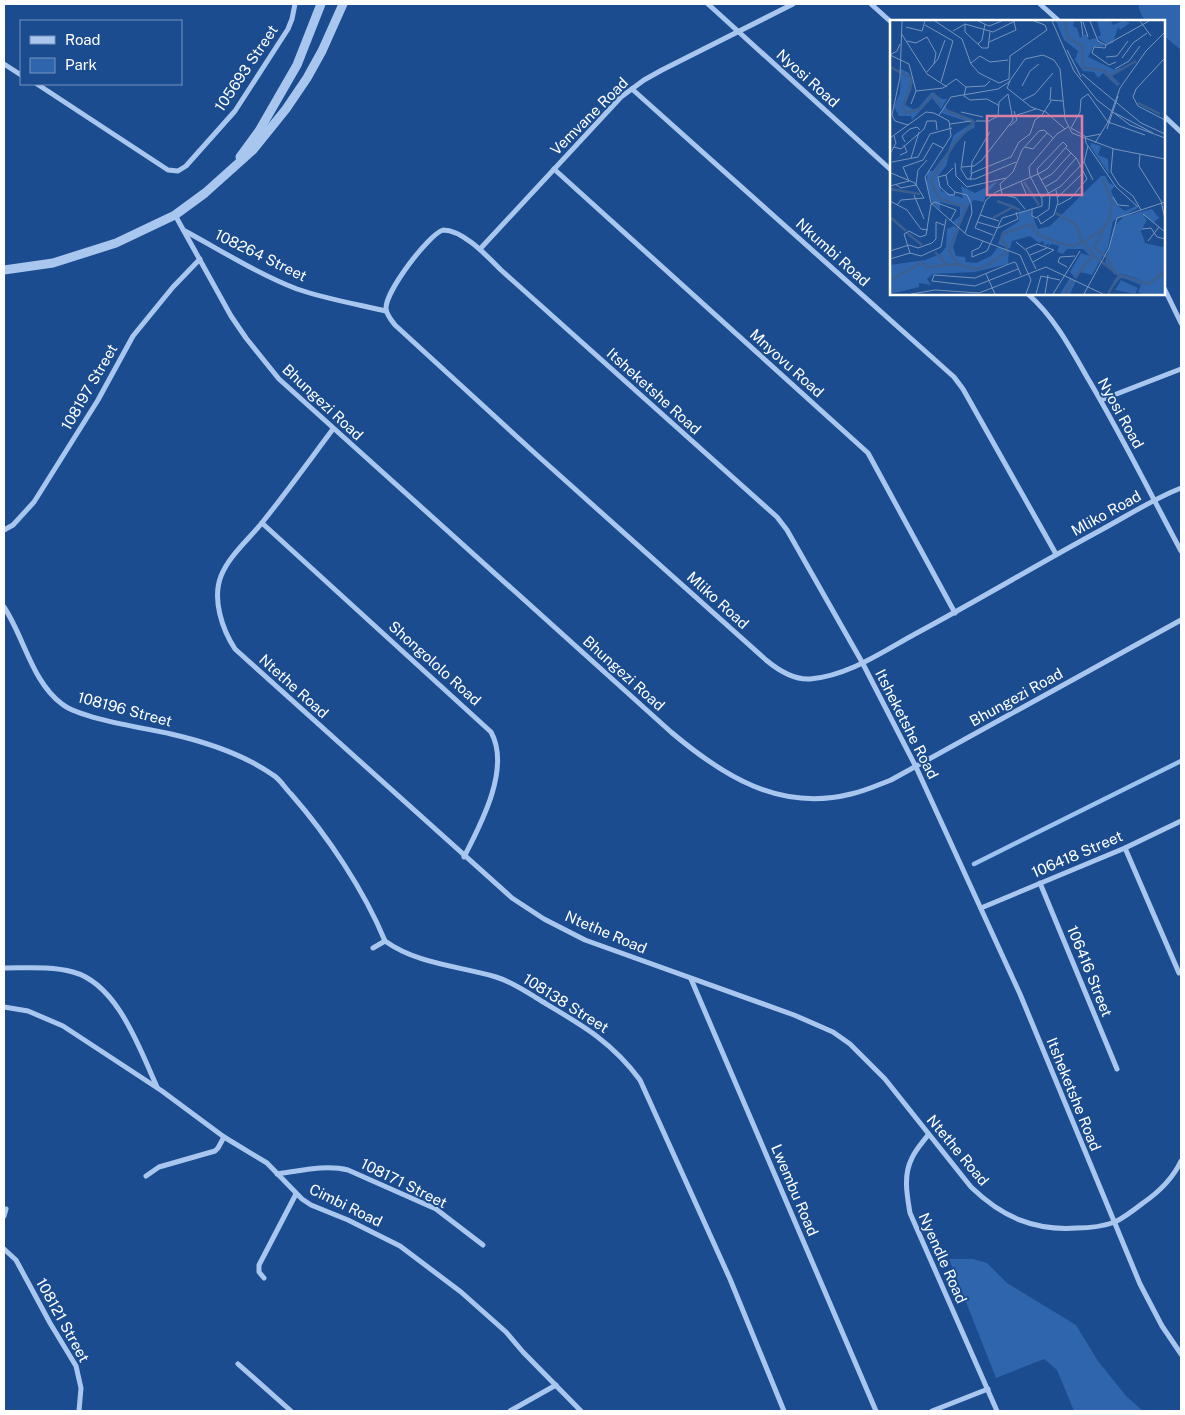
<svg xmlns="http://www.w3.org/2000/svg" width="1185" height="1415" font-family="'Public Sans',sans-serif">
<rect width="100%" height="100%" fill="#1b4c8f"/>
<g fill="#2e65ad">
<path d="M1138,4h43v46l-17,-14v-15c-20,0 -21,2 -26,-17z"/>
<path d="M949,1259h24l14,4 20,20 69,42 22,36 28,35 17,15h-69l-17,-41 -13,-11 -48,19z"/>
</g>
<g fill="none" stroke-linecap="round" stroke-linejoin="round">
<path stroke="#9cc2f0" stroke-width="4.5" d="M974,864l207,-103"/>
<g stroke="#a9c7ee" stroke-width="5">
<path d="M708,4l183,166"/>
<path d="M871,4l20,18"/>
<path d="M1040,4l19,17"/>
<path d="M4,64l17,11"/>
<path d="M37,84l131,86 10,1 8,-5 49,-55 53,-82 4,-10 3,-15"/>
<path d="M632,89l322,288 9,12 93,165"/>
<path d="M1164,116l17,16"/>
<path d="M554,169l314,284 87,160"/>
<path d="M175,215l56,101 15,22 33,41 392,353c52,44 109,80 180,62 14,-3 27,-9 40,-14l290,-160"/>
<path d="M185,231c37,20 73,43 112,58 29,10 59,15 89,22"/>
<path d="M480,249l141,-152 23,-17 18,-10 131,-66"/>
<path d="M1164,288l17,35"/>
<path d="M1028,294c26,23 42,53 59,83 34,57 63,116 94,174"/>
<path d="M1101,400l80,-31"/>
<path d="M333,429c-24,32 -47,64 -72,95 -13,16 -32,32 -40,52 -9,23 1,53 14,73l277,249 32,21 41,21 209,75 39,17 17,12 35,35 86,108c31,30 63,44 106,41 12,0 27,-2 38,-6 10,-5 19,-12 28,-19 16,-11 30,-25 38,-42"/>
<path d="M1181,488c-28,11 -54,28 -80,42 -63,34 -124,71 -186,104 -33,18 -67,42 -105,45 -17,1 -32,-9 -44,-19l-228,-204 -143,-131c-4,-5 -9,-11 -9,-17 0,-17 42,-73 57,-78 20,0 44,26 58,40l276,247 10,13 75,132 54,105 104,227 120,290 22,42 19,28"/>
<path d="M262,523l229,209c20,36 -10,92 -27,125"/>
<path d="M4,530l9,-5 21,-23 64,-102 35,-64 40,-49 27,-28"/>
<path d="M4,607c20,30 28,75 58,97 19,15 83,24 109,30 35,8 72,20 102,41 7,4 12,13 18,19 36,41 73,96 94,147 32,23 74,25 111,36 17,5 32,16 47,25 39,23 69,40 97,78l90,199 54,132"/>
<path d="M1125,848l54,125"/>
<path d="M1040,883l77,186"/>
<path d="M981,908l144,-60 56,-27"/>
<path d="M373,948l12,-7"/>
<path d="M4,968c23,0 47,-2 69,4 45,12 67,78 84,115"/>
<path d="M691,979l185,432"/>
<path d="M4,1007l24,4 35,15 99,65 62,46 43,26 35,36 9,6 37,15 52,26 61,46 45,40 17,20 58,59"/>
<path d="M928,1135c-5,7 -12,14 -16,23 -9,17 -5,37 -2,55l87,198"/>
<path d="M277,1174c22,-3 49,-10 71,-4l88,39 47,36"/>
<path d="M146,1176l13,-9 56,-16 3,-3 6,-11"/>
<path d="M4,1216l2,-7"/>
<path d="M4,1249l12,11 34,63 26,43 5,22 -2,23"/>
<path d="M264,1278l-5,-6v-7l37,-71"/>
<path d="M238,1364l53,47"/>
<path d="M510,1411l46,-26"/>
<path d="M932,1411l56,-22"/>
</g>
<g stroke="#a9c7ee" stroke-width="9">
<path d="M240,157l19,-26 38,-66 24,-61"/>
<path d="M4,270l49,-7 63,-20 59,-28 30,-22 48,-43 33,-41 21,-31 15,-27 21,-47"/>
</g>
</g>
<g text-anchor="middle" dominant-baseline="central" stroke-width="4" stroke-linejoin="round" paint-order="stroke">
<g font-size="15" fill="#fff" stroke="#1b4c8f">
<text transform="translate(246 68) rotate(-56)">105693 Street</text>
<text transform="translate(808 78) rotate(42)">Nyosi Road</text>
<text transform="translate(589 116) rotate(-45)">Vemvane Road</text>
<text transform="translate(833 252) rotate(42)">Nkumbi Road</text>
<text transform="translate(261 255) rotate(26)">108264 Street</text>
<text transform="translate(787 363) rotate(42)">Mnyovu Road</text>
<text transform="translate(89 387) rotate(-60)">108197 Street</text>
<text transform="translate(654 391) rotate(42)">Itsheketshe Road</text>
<text transform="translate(323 402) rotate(43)">Bhungezi Road</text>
<text transform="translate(1121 413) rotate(61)">Nyosi Road</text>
<text transform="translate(1106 513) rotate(-29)">Mliko Road</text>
<text transform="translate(718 600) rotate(42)">Mliko Road</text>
<text transform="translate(435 663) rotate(42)">Shongololo Road</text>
<text transform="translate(624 673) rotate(42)">Bhungezi Road</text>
<text transform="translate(294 686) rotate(42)">Ntethe Road</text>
<text transform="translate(1016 697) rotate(-29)">Bhungezi Road</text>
<text transform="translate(125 709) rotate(15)">108196 Street</text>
<text transform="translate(907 724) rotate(63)">Itsheketshe Road</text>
<text transform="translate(1077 854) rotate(-23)">106418 Street</text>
<text transform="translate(606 932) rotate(23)">Ntethe Road</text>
<text transform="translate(1090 971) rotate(68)">106416 Street</text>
<text transform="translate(566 1003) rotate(32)">108138 Street</text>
<text transform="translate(1074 1094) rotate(68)">Itsheketshe Road</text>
<text transform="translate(958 1150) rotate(50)">Ntethe Road</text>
<text transform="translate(404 1183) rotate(26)">108171 Street</text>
<text transform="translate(795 1190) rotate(67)">Lwembu Road</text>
<text transform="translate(346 1205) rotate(26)">Cimbi Road</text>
<text transform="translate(943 1258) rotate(66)">Nyendle Road</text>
<text transform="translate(63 1320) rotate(61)">108121 Street</text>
</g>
</g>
<g transform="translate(890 20)">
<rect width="275" height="275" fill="#1b4c8f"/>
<path d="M166,1h18l-1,5 4,2 3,10 6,-4 3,6 6,-2 10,8 -12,1 -5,10 27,13 7,-3 -10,9 8,8 -3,2 -14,-13 -5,5 -4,-6 -11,-1 -8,-11 3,-9 -14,-11zM207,1h14l2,4 10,-4 7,2 -10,7 -2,-3 -5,16 -7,1 -9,-7 4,-2zM11,49l8,4 4,9 -8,23 8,4 5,-1 14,-16 10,7h5l-6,10 -9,-11 -20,22 -1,-4h-12l-5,-9 6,-14zM55,85l2,5 26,9 2,8 -15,9 -11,18 -3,12 -8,10 3,15 22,7 -2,-12 14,7 23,-12 -12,13 -2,8 -10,-2 -4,3 -11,24 -6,-5 7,-6v-9l-20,-5v8l10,10 -18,-18 -6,-19 2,-12h5l15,-20 6,-16 18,-12 -31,-10zM201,123l10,3 -3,9 10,4 1,15 -19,-28zM211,156h4l4,7 6,3 -4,5 7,15 7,5 11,-5 2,2 -25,13 -5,26 -16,28 -12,-3 -4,7 -6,-7 11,-19 9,3 -7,-7h-16l-4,5 -6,-2 2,-6 -8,-2 -3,3 1,-4 -4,3 -2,-5 -4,2 -9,-7 -18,5 -2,8 -12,-5 4,-12 17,-11v-9l11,-2 8,19 12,-3zM262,189l7,9 -5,4 -11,-7 4,5 -6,11 4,12 17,4 3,-3v50h-23l-4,-2 3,-7 -20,-8 -13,17 10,-19 25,5 -26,-7 -12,-10 9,-36 10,-11zM64,206l5,4 -6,17 3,9 9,1 1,5 10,1 15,-7 7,-9 11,3 -1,14 -33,8 -42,2 -6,5 4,6 -12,-2v4l-29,7v-29l35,-5 15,-6 6,-7 1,-18zM180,258l6,3 -6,13h-10zM231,260l17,8 -3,6 -20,-4z" fill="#2e65ad"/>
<path fill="none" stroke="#3c5f90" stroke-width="2.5" d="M175,1l3,17 14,8 1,21 21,4 14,14M0,47l21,11 -1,12 -6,14 1,9 15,-4 14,-15 6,11M220,56l26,-15M248,83l22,11M56,90l28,12 -20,22 -23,37 9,18 26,8 -17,44 9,13M134,162l15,23M0,169l30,5M107,181l17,6M166,193l20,12 6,17M0,197l16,14M103,198l20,-11 7,3M214,209l-10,19 13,9 8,17M17,213l15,12M194,222l20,-14 6,-10 2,-15 -9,-24M45,232l12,13M185,258l18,-23M0,260l32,-17 6,4 29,-3 18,5 10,-2 20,-14 2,-7 -6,-6 2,-6 28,-10 6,10 22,9 14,3 11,-4 10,14 23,18 31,10 17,-12M175,274l8,-14M218,274l9,-16 8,-2"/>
<path fill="none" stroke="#7694bc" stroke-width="1" d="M12,1l-2,56 -8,38 3,6 13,4M45,1l27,18 9,25 8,9 20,10 10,-4M88,1l11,5 13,-5M162,1l22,50 23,29 33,25 35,13M191,1l2,15M200,1l8,20 8,4 43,-24M250,1l11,15M193,2l5,15M75,4v8l17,16h6l2,-16M35,5l28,16M16,7l16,4 3,-10M63,11l12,-7 28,8 22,-11M11,13l26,41 20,13M17,21l9,2 11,-6 9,16 -2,11M99,22l27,-12 -2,-8M88,24l4,-4 3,-16M216,25l-1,3 -11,-1 -2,6 17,12 7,-3M177,30l14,27M0,35l19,9 7,27M0,35l7,-4 3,-7M216,37l11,-1 11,-15M232,38l11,-15 14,-10M275,38l-29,31 -3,8 5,9 27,14M81,43l9,-7 10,6 18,-2M225,49l14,-8 11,-15M37,52l11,-13 7,-19M192,54l59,49 24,11M119,59l1,-23 37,-26 -2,-5 -11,-4M100,61l-5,5 -19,1 -2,9 6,4 17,-1 11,6M120,61l-3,7 24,19 15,5 19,17M51,62l12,-41M132,66l8,-15 9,-7M161,67l-1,13 13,1M198,74l-7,5 -1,13 -9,16 14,8 1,7 30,44 22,20M198,74l20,28 37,13M133,80l12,-6 18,-21M21,84l5,-13 27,-3 13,-9 10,8M71,92l22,5M225,93l38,20M49,95l12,-18 47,-8 11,-7 16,-23 18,-4 11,5 6,9 5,50 7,14 42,16 51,10M127,95l19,-6M86,101h13l9,-5 1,-14 9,-8M60,104l21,-3M120,106l7,-6 -3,-9M217,109l11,-33M195,117l16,-3M0,118l36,-26 8,1 15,8 2,15 -26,41 6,26 36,32 53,20 11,25 -5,14M75,121l-4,28 6,10h8l41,-17M15,122l-3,-6 8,-7 7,-2 3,3M205,123l13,-21 12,-34 26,-37 19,-19M4,127l7,2 23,-20 3,-8h9l1,9M135,127l8,2 14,-16M223,128l-2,24 8,13 14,11 8,14M0,134l6,-11 -2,-7M250,134l-1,12 22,35 4,18M10,135l7,-3 -3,-7M0,137v19M21,138l8,-26M2,142l26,-5 12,-23 22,-6M194,142l9,18M194,142l4,-16M65,143l1,13 11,11 39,-9M72,147l12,-1 8,-6 31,-40 -5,-26M63,148l-7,7 2,10 7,7 12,3 4,8 1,10 -7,20M1,153l24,10 9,15M81,154l1,-12 18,-30M56,155l-8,2 2,10 9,8h5l1,-3M80,160l2,-7 39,-16 8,-15 11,-8 5,-14 7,-5 9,-14M151,160l11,-6 19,-21M131,162l6,14M5,164l6,4 15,-3 2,-15 9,-10M0,166l19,-5 -6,-14 20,-7 10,-17 10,5M155,167l12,-7 19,-22M24,175l10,24M152,177l19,-11 23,-24M168,177l26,-25M223,177l5,8 11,1M0,181l17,9 14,19 7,1M7,185l4,-5 23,-2M168,185l13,-7 16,-19 -10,-20 -11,-11M135,189l-9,-11 -14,-4 -2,-10 13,-12 9,-22 17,-19 5,-1 9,8M253,194l22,18M90,195l19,6M148,198l3,6 13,-9 4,-13 -2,-12M56,199l-5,28 -20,9 -11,-3 -6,-19 5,-3 11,6 6,-2 5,-31 4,-2 21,8 -6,11M87,202l21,6 20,-9 -2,-7M252,209l9,-1 6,9 8,2M103,215l-18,-7 11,-28 10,-8 42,-18 9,-5 20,-23 -4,-4 -26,27 1,5 12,22 -1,13 -13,9 -4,-2v-7M93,221l-4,7 -7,3v6l15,-6 15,-33 40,-12v-7l-12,-23 -1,-9 28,-33 11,-7M258,221l11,-14M126,222l11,9 9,18M136,229l11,-5 17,6 -21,12M0,231l19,-6 9,3 14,-5 4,-4v-17l8,3M140,235l17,-7M0,239l20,-6M177,247l-9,-5 2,-5 15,-1M128,249l-43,17 -43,-5 2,-6 41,3 39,-16 2,1 5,12M96,254l9,20M21,274l24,-4 44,3 67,-26 57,27M146,274l5,-18 19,4M155,274l3,-19M163,274l27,-43M194,274l25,-46 8,-30 48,-16"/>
<path fill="#dd80a5" fill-opacity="0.15" stroke="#dd80a5" stroke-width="2.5" d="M97,96h95v79h-95z"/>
<rect width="275" height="275" fill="none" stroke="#fff" stroke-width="2.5"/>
</g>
<rect width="1185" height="1415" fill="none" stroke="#ffffff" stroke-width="10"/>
<rect x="20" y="20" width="162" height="65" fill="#1b4c8f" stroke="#7694bc"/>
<rect x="30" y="36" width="25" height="8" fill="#a9c7ee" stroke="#7694bc"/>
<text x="65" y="45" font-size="15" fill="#ffffff">Road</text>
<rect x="30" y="58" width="25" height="15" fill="#2e65ad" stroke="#7694bc"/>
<text x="65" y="70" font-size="15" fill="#ffffff">Park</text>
</svg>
